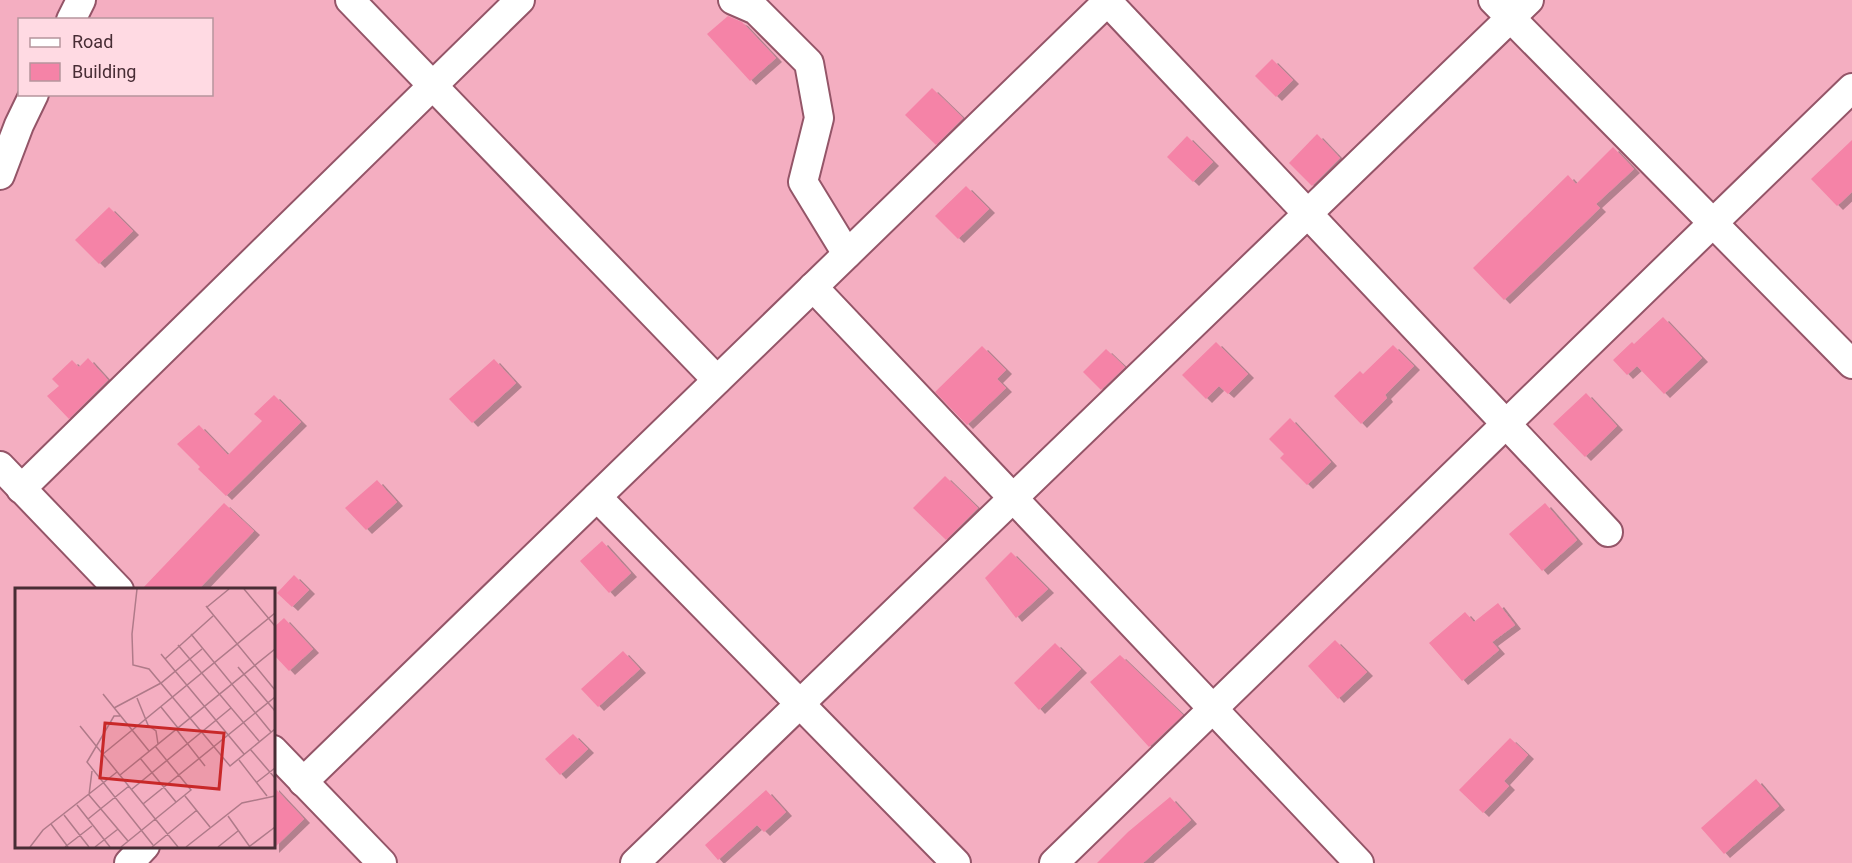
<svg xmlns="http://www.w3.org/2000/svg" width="1852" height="863" font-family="Roboto,sans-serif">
<defs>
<filter id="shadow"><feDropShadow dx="6" dy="4" stdDeviation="0" flood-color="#0004"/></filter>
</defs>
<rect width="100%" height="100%" fill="#f4aec1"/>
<g fill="#f583a7" filter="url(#shadow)">
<path d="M728,16l14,6 34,36 -26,23 -43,-47z"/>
<path d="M1272,59l21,21 -17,17 -21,-21z"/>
<path d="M932,88l31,30 -27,27 -31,-30z"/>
<path d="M1317,134l23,24 -28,28 -23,-23z"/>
<path d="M1187,136l26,26 -20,20 -26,-25z"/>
<path d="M1852,140v52l-15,14 -26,-27z"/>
<path d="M1613,147l21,22 -38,35 4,4 -96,92 -31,-32 95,-93 8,9z"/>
<path d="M966,186l23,23 -31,30 -23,-23z"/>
<path d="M109,207l24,24 -34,33 -24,-24z"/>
<path d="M1663,317l39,41 -38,36 -27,-28 -10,9 -14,-15 19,-18 2,2z"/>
<path d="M1216,342l32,32 -20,20 -9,-8 -13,13 -24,-24z"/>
<path d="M1393,345l21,21 -29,29 2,3 -26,26 -27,-28 26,-25 3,3z"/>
<path d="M982,346l24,24 -9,9 9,9 -39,37 -32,-33z"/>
<path d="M1106,349l19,18 -24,23 -18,-18z"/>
<path d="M88,358l20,22 -39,39 -22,-23 12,-10 -7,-7 20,-19 7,7z"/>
<path d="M494,359l22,24 -44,40 -23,-24z"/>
<path d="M1586,393l31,33 -32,31 -32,-33z"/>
<path d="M274,395l27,27 -75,74 -28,-27 2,-2 -23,-23 22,-19 29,30 34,-34 -8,-7z"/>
<path d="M1290,418l41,44 -24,23 -27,-27 4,-4 -15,-15z"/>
<path d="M945,476l33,32 -32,32 -33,-32z"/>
<path d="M377,480l20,22 -31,28 -21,-22z"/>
<path d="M224,503l30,28 -56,59h-57z"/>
<path d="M1545,503l32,37 -35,31 -33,-37z"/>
<path d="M602,541l29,32 -22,20 -29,-32z"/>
<path d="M1011,552l37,37 -32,29 -31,-40z"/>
<path d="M294,575l15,15 -17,17 -15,-14z"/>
<path d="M1498,603l17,22 -23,17 7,8 -37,31 -33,-38 36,-31 9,10z"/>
<path d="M284,618l29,31 -24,22 -16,-17v-26z"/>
<path d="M1335,640l32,32 -29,27 -30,-33z"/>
<path d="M1055,643l26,26 -42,41 -25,-27z"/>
<path d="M623,651l17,18 -42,38 -17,-18z"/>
<path d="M1120,655l63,60 -34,32 -59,-65z"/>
<path d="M573,734l15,15 -28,26 -15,-16z"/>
<path d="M1510,738l18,17 -24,26 5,5 -26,27 -24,-23z"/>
<path d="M1756,779l23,27 -55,48 -23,-26z"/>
<path d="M273,786l31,33 -31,30z"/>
<path d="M766,790l20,22 -22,20 -7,-7 -39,35 -13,-15z"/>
<path d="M1170,797l21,23 -48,43h-46l31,-31z"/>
</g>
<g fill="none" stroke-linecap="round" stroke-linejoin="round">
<g stroke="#945568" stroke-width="32">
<g id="minor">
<path d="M350,0l367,380"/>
<path d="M733,0l23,10 53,53 10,55 -16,64 44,72"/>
<path d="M1493,0l359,364"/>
<path d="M1107,1l501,531"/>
<path d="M71,20l10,-20"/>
<path d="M0,175l19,-50 15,-31"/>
<path d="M813,287l546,576"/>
<path d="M0,466l119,124"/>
<path d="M21,489l499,-489"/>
<path d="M597,497l359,366"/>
<path d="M273,750l109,113"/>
<path d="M303,782l806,-782"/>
<path d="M129,863l16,-17"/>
<path d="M635,863l894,-863"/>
<path d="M1054,863l798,-775"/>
</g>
</g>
<use href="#minor" stroke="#fff" stroke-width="28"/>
</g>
<g transform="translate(15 588)">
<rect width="260" height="260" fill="#f4aec1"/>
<path fill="none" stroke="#af7a89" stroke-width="1.5" d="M122,1l-5,45 1,31 16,4 81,97 45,-37M229,1l31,37M191,18l69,84M192,19l22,-18M176,46l80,98M163,57l81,96M146,66l83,100M150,71l48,-43M223,79l37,44M88,106l46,57M122,110l11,27 8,6 2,13M146,119l17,21M99,120l47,-25 41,-34M105,128h-6l-27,46 66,83M65,138l98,121M161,141l29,37M235,161l25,29M88,166l172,-141M125,170l36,44M224,172l28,36M77,183l-3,24 39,46M105,187l155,-126M242,194l18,-14M117,201l99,-81M170,208l25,31M128,216l132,-107M62,217l33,42M49,227l25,32M213,228l22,31M73,231l41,-33M36,236l17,23M235,258l25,-19M15,259l13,-17 74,-58M50,259l27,-21M80,259l23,-18M106,259l70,-57 -36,-44M137,259l45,-37M171,259l56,-44 33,-7M203,259l20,-16"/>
<path fill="#c82829" fill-opacity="0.15" stroke="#c82829" stroke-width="3" d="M90,135l119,10 -5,56 -119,-11z"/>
<rect width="260" height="260" fill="none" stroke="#482d35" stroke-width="3"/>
</g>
<rect x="18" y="18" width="195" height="78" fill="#ffdae3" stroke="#b6959d" stroke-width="1.5"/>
<rect x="30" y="38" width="30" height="9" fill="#ffffff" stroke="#b6959d" stroke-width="1.5"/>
<text x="72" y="48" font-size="18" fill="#482d35">Road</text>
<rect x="30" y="63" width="30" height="18" fill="#f583a7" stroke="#b6959d" stroke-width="1.5"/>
<text x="72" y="78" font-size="18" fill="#482d35">Building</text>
</svg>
